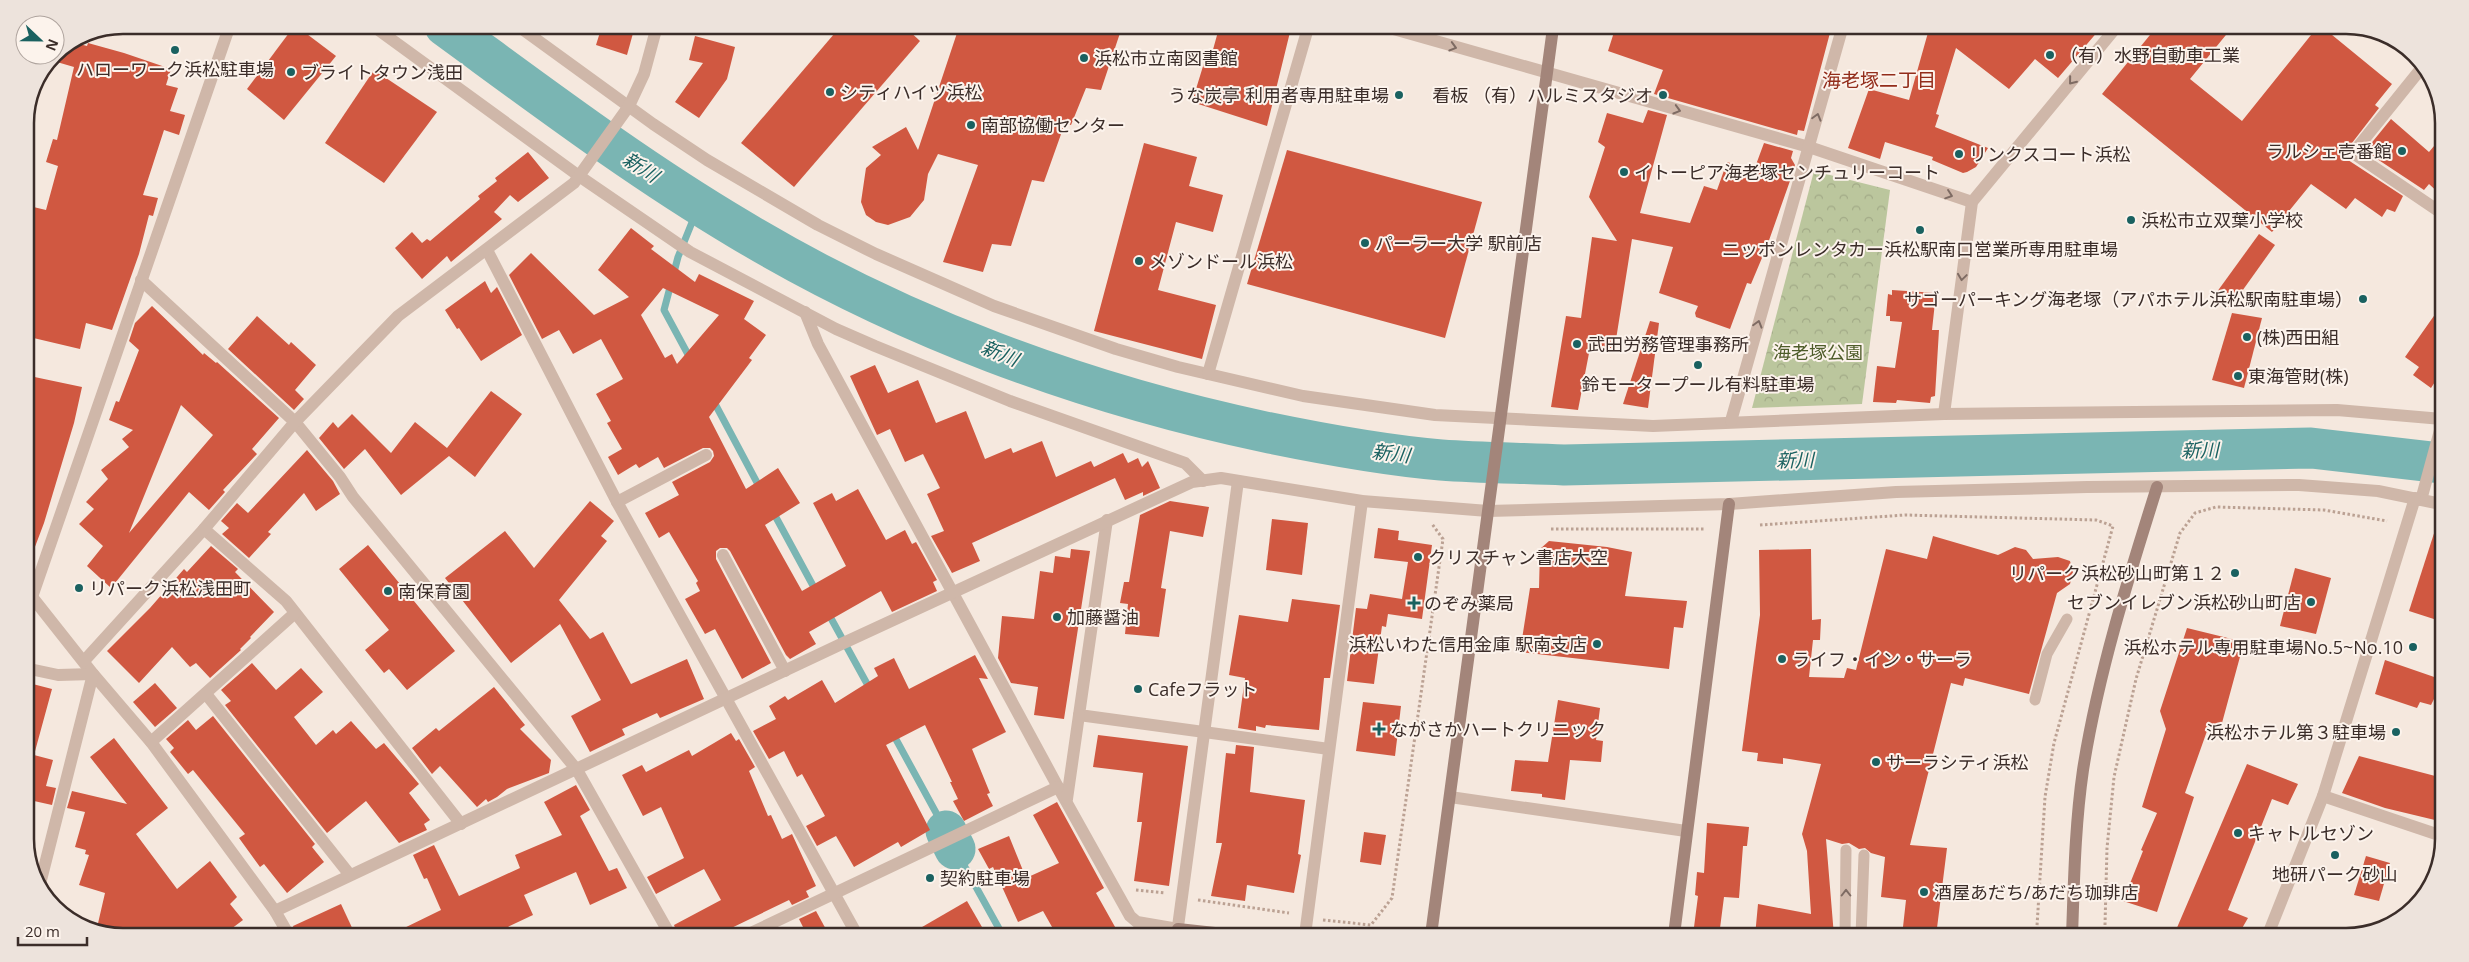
<svg xmlns="http://www.w3.org/2000/svg" width="2469" height="962" font-family="'Open Sans','Noto Sans JP',sans-serif">
<defs>
<pattern id="park-crowns" width="20" height="18" patternUnits="userSpaceOnUse" patternTransform="scale(1.25)"><rect width="20" height="18" fill="#bbc69d"/><path d="M2 6a3 3 0 1 1 6 0M12 15a3 3 0 1 1 6 0" fill="none" stroke="#a2aa87"/></pattern>
</defs>
<rect width="100%" height="100%" fill="#f5e8de"/>
<path fill="url(#park-crowns)" d="M1814,171l76,19 -28,214 -110,4z"/>
<g fill="none" stroke-linecap="round" stroke-linejoin="round">
<g stroke="#7ab5b3" stroke-width="7">
<path d="M691,360l-27,-50 14,-53 21,-52"/>
<path d="M713,400l48,90"/>
<path d="M772,510l45,83"/>
<path d="M827,611l44,80"/>
<path d="M892,732l54,99"/>
<path d="M955,849l47,85"/>
</g>
<g stroke="#7ab5b3" stroke-width="41">
<path d="M445,26c96,70 191,142 294,203 161,97 342,164 526,203 58,12 117,23 176,28 41,3 82,3 123,5l747,-17 130,15"/>
<path d="M946,831l9,18"/>
</g>
</g>
<g fill="#d05841" fill-rule="evenodd">
<path d="M295,25l41,31 -52,64 -37,-31z"/>
<path d="M602,26h33l-8,29 -31,-10z"/>
<path d="M840,27h65l15,14 -126,146 -53,-44z"/>
<path d="M959,27h163l-21,63 -15,-2 -15,37 -6,-2 -21,59 -12,-2 -21,66 -19,-2 -9,28 -40,-10 35,-97 -40,-11 -10,20 -4,26 -14,17 -22,8 -12,-3 -10,-7 -5,-13 5,-34 15,-13 -9,-8 34,-20 12,23z"/>
<path d="M1219,28h72l-24,98 -75,-24 12,-39 5,1z"/>
<path d="M1615,29h216l-27,102 -6,-1 -1,5 -143,-41 9,-24 -55,-19z"/>
<path d="M1929,29l125,1h45l-41,48 -23,-19 -26,30 -53,-41 -20,66 3,1 -4,12 53,21 -12,19 -9,5 -4,1 -31,-13 1,-3 -48,-15 -5,17 -32,-11 21,-59 40,11z"/>
<path d="M2154,30h76l-40,49 52,42 73,-91h11l66,54 -17,21 4,3 -34,44 3,8 55,36 -8,16 -8,-3 -5,8 -27,-19 -9,11 -35,-25 -39,48 -170,-138z"/>
<path d="M695,36l40,11 -8,32 -28,39 -24,-16 28,-39 -14,-3z"/>
<path d="M72,42l15,4 1,-3 36,10 47,16 -5,16 12,3 -8,23 15,4 -6,20 -15,-5 -21,65 15,3 -5,18 -4,-1 -10,39 -27,76 -26,-7 -6,26 -55,-13v-131l21,5 12,-44 -12,-4 7,-23 4,1 17,-73 -24,-7 5,-7z"/>
<path d="M374,70l63,42 -53,71 -59,-40z"/>
<path d="M1648,110l19,5 -27,98 50,10 14,-37 13,4 10,-28 27,8 10,-27 29,8 -2,7 4,7 -4,13 -24,68 -16,38 -4,-1 -17,46 -34,-12 -1,-4 3,-7 -39,-13 14,-46 -41,-8 -18,113 -24,-4 -12,62 -27,-3 15,-91 15,2 11,-81 25,4 -28,-44 16,-50 -7,-5 9,-29 36,10z"/>
<path d="M2391,119l38,33 15,-18 -1,63 -14,-13 -5,6 -59,-39z"/>
<path d="M1144,143l53,14 -8,29 34,9 -10,37 -37,-10 -18,68 58,15 -14,54 -108,-28z"/>
<path d="M1287,150l195,52 -37,136 -198,-54z"/>
<path d="M528,152l21,26 -31,24 -8,-7 -16,17 8,7 -51,43 -4,-6 -25,23 -27,-31 17,-16 10,11 5,-4 3,2 50,-42 -2,-3 19,-15 -2,-3z"/>
<path d="M631,228l23,18 -3,3 44,33 4,-8 55,27 -10,18 22,16 -17,23 3,2 -43,57 37,72 32,-21 22,35 -35,22 37,66 44,-25 -33,-63 19,-10 4,8 22,-12 28,51 19,-10 7,14 4,-2 21,38 -4,2 4,9 -45,21 -11,-21 -72,41 7,12 -26,15 -4,-4 -56,-104 -3,-3h-7l-4,3v8l55,104 -29,16 -27,-50 -10,5 -20,-35 15,-8 -4,-8 2,-2 -29,-49 -10,6 -14,-25 34,-18 -7,-13 38,-20 4,-6 -1,-5 -3,-3h-7l-39,20 -6,-11 -19,11 -3,-4 -18,11 -10,-18 14,-8 -15,-26 4,-2 -15,-27 27,-15 -22,-40 -28,15 -14,-24 -17,9 -33,-64 22,-22 63,62 35,-18 -31,-27zM663,288l56,27 -42,49 -5,-10 -7,4 -24,-43z"/>
<path d="M2259,234l16,11 -45,63 -16,-12z"/>
<path d="M485,281l6,12 6,-6 25,48 -41,26 -22,-33 -2,1 -12,-19z"/>
<path d="M1892,290l44,3 -4,37h7l-4,66 -4,1 -1,6 -33,-3 -1,3 -23,-1 4,-36 18,2 7,-46 -12,-1v-5h-4l2,-22 4,1z"/>
<path d="M2443,303l-1,68 -11,17 -18,-13 6,-8 -14,-10z"/>
<path d="M152,306l51,49 1,-2 12,10 1,-1 62,56 -27,31 5,5 -34,36 2,2 -16,18 -20,-18 -78,96 -24,-22 16,-20 -24,-22 15,-15 -8,-7 22,-23 -7,-9 28,-23 -7,-8 11,-9 -24,-10 7,-19 3,1 20,-52 -10,-9 6,-18zM181,405l32,30 -84,98z"/>
<path d="M2232,313l30,5 -18,70 -32,-8z"/>
<path d="M257,316l32,29 2,-3 25,23 -21,25 9,9 -10,11 -66,-61z"/>
<path d="M1650,321l9,2 -11,85 -25,-4z"/>
<path d="M875,365l13,28 30,-13 18,43 30,-12 19,48 26,-11 2,5 29,-12 14,36 35,-16 3,6 29,-14 5,10 10,-5 4,9 6,-6 12,27 -17,8v-4l-18,8 -10,-22 -143,65 8,18 -28,12 -21,-37 13,-5 -17,-37 13,-6 -17,-34 -18,8 -15,-33 -13,6 -27,-59z"/>
<path d="M25,375l57,12 -8,36 -30,100 -17,45 -2,-131 9,-30 -9,-2z"/>
<path d="M491,391l31,23 -47,63 -26,-21 -48,39 -36,-46 -21,20 -25,-31 14,-16 5,6 14,-14 39,39 24,-31 32,26z"/>
<path d="M307,450l26,31 7,13 -24,17 -12,-18 -36,39 3,2 -22,24 -27,-24 7,-6 -8,-7 16,-18 11,10z"/>
<path d="M590,501l24,20 -13,15 6,5 -48,59 31,39 13,-7 28,52 56,-25 17,40 -44,19 -3,-5 -35,16 3,6 -35,17 -19,-36 30,-16 -41,-76 -49,39 -66,-85 60,-47 29,37z"/>
<path d="M1170,501l39,6 -6,30 -33,-6 -9,57 5,1 -7,48 -34,-3 3,-30 -8,-1 4,-21h5l11,-67z"/>
<path d="M1272,519l36,4 -6,52 -36,-5z"/>
<path d="M2437,524h4l-1,97 -31,-10z"/>
<path d="M1378,528l21,3 -1,9 34,5 -10,74 -34,-5 -2,13 -4,-1 -8,58 -27,-3 9,-73 11,1 3,-15 32,5 6,-37 -34,-4z"/>
<path d="M1933,536l65,19 17,-8 11,3 7,9 25,-2 12,4 3,11 -3,12 -13,9 -28,101 -64,-16 -2,8 -12,-3 -41,162 37,3 -11,88h-34l4,-36 -25,-3 4,-40 -14,-4 -6,-5 -6,1 -10,-6 -7,1 -16,-5 8,97h-79l3,-32 53,10 -4,-63 -5,-17 19,-70 -38,-6v6l-26,-3 1,-8 -16,-2 18,-136 -1,-65 52,-1 1,71 9,-1 -1,21h-7l-4,37 35,1 3,-10 9,2 30,-121 41,10z"/>
<path d="M1549,541l58,6 25,5 -7,44 62,5 -4,27 -9,-1 -5,42 -149,-17 10,-64h9l1,-39z"/>
<path d="M368,545l87,106 -48,39 -18,-21 -5,4 -19,-23 24,-20 -50,-61z"/>
<path d="M211,546l27,23 -3,3 39,40 -24,25 1,1 -11,11 1,1 -31,28 -14,-15 -6,4 -18,-20 -33,36 -32,-32 43,-43 34,-39 3,3z"/>
<path d="M1071,549l19,2 -26,168 -30,-4 4,-28 -27,-4 -13,-25 4,-42 32,3 6,-48 13,2 2,-17 15,2z"/>
<path d="M2295,568l36,10 -15,56 -36,-8z"/>
<path d="M1292,599l48,6 -10,73h-6l-5,52 -53,-5 -1,3 -9,-2v5l-18,-3 7,-50 -16,-3 10,-60 49,7z"/>
<path d="M2187,628l57,14 -25,92 -12,-3 -22,62 9,4 -37,115 -34,-11 20,-50 -2,-1 16,-37 -15,-6 24,-78 -6,-18z"/>
<path d="M975,655l13,24 -9,-1 27,54 -34,17 18,44 -3,1 6,12 -29,15 -11,-20 5,-2 -8,-17h2l-27,-57 -39,20 44,85 -29,17 -3,-5 -44,25 -18,-31 -19,10 -11,-20 19,-10 -23,-42 -5,3 -13,-26 -15,8 -16,-28 23,-12 -7,-13 16,-10 3,4 34,-20 13,23 43,-27 -4,-8 20,-10 15,31z"/>
<path d="M2385,660l55,19v19l-5,-1 -4,8 -11,-3 -3,6 -42,-14z"/>
<path d="M252,663l24,27 25,-22 22,24 -29,25 22,28 17,-15 3,4 15,-13 25,28 8,-6 35,41 -10,9 21,27 -6,4 3,6 -28,13 -33,-42 -39,32 -102,-128 6,-4 -10,-11z"/>
<path d="M25,682l27,7 -18,66 19,5 -7,26 10,2 -4,17 -27,-6z"/>
<path d="M155,683l22,25 -22,19 -22,-25z"/>
<path d="M494,687l31,38 -5,4 31,31 -2,13 -42,16 -10,8 -9,5 -2,-3 -9,8 -37,-41 -8,8 -20,-26 24,-20 3,3z"/>
<path d="M1558,700l42,8 -4,32 7,1 -2,21 -31,-2 -5,40 -23,-3v-3l-31,-3 4,-31 33,2z"/>
<path d="M1363,702l38,4 -6,50 -39,-5z"/>
<path d="M213,716l102,128 -3,3 12,15 -37,31 -23,-29 -4,3 -21,-29 6,-4 -52,-64 -5,4 -18,-22 4,-4 -8,-9 22,-19 8,10z"/>
<path d="M731,733l5,8 3,-2 16,28 -6,4 19,45 3,-1 11,24 10,-5 24,52 -10,5 3,6 -17,8 -3,-5 -68,33h-44l-3,-8 47,-25 -17,-31 -48,25 -9,-17 37,-19 -23,-51 -18,9 -21,-41 20,-10 4,7 43,-22 3,6z"/>
<path d="M1098,735l90,11 -19,140 -35,-5 8,-59h-5l6,-49 -50,-6z"/>
<path d="M114,738l54,70 -32,26 41,55 33,-28 27,36 -7,7 13,16 -16,12h-131l9,-39 -26,-8 10,-30 -4,-1 1,-4 -11,-3 10,-35 -18,-4 5,-17 55,13 -37,-47z"/>
<path d="M1236,745l18,2 -4,45 55,8 -7,54 3,1 -7,38 -47,-8 -2,16 -34,-5 11,-53h-6l10,-90 9,1z"/>
<path d="M2359,756l80,21v44l-54,-13 -43,-15z"/>
<path d="M2247,764l51,20 -10,21 -16,-6 -44,111 20,8 -11,19h-64z"/>
<path d="M576,785l14,25 -10,6 29,55 8,-3 10,20 -37,17 -14,-33 -52,23 9,20 -38,18 -99,-1 45,-22 -14,-32 -3,1 -11,-24 21,-10 25,51 61,-28 -5,-13 47,-20 -18,-33z"/>
<path d="M1057,802l47,86 -8,5 23,41h-63l-13,-23 -25,11 -25,-55 -4,2 -11,-20 31,-13 17,42 33,-15 -26,-48z"/>
<path d="M1707,823l42,4 -2,19h-4l-4,52 -15,-1 -5,39 -26,-1 5,-39 -3,-1 2,-23 7,1z"/>
<path d="M1364,832l22,3 -5,30 -21,-3z"/>
<path d="M2366,856l24,7 -11,38 -25,-6z"/>
<path d="M967,901l19,33h-76z"/>
<path d="M341,904l13,28h-59l-2,-6z"/>
<path d="M816,911l12,22h-22l-7,-14z"/>
</g>
<g fill="none" stroke-linecap="round" stroke-linejoin="round">
<g stroke="#bba193" stroke-width="3" stroke-dasharray="2.5 2.5" stroke-linecap="butt">
<path d="M1760,525l145,-10 191,5 17,6 -59,217 -9,54 -8,129"/>
<path d="M1551,529h154"/>
<path d="M1136,890l29,3"/>
<path d="M1198,900l91,13"/>
<path d="M1323,920l48,5 21,-27 51,-359 -11,-15"/>
<path d="M2105,925l2,-77 7,-71 22,-98 44,-146 15,-20 21,-6 108,3 63,11"/>
</g>
<g stroke="#cfb7a9" stroke-width="11">
<path d="M2035,700l12,-46 20,-35"/>
<path d="M1845,936l1,-86"/>
<path d="M1861,936l3,-81"/>
</g>
<g stroke="#cfb7a9" stroke-width="12">
<path d="M373,26l206,150 111,76 146,77 39,17 135,55 175,62 18,18"/>
<path d="M518,26l135,98 54,36 111,65 58,29 118,52 122,43 62,18 125,29 132,19 218,11 291,-12 393,-4 105,9"/>
<path d="M1390,28l419,119 163,55"/>
<path d="M2424,65l-71,88 90,61"/>
<path d="M487,250l130,252 239,431"/>
<path d="M141,280l154,142 45,55 13,20 224,273 92,163"/>
<path d="M805,312l13,32 240,443 72,129 7,6 41,7"/>
<path d="M1208,374l100,-346"/>
<path d="M1944,414l28,-212 142,-172"/>
<path d="M1731,421l111,-392"/>
<path d="M2421,500l21,-77"/>
<path d="M617,502l89,-47"/>
<path d="M1107,520l-28,195 250,34"/>
<path d="M204,529l82,72 175,223"/>
<path d="M723,555l62,116"/>
<path d="M25,588l68,86 58,68 124,169 12,21"/>
<path d="M32,597l198,-572"/>
<path d="M84,661l120,-132 91,-107 103,-106 176,-133 55,-77 15,-32 13,-48"/>
<path d="M25,668l33,7 35,-1 -53,210"/>
<path d="M206,694l144,181"/>
<path d="M151,742l144,-129"/>
<path d="M2323,796l116,39"/>
<path d="M1450,797l236,34"/>
<path d="M1067,799l12,-84"/>
<path d="M275,911l562,-265 355,-164 29,-4 141,23 126,10 241,-7 167,-12 191,-5 212,-2 79,6 63,13"/>
<path d="M751,933l307,-146"/>
<path d="M1177,934l61,-453"/>
<path d="M1305,935l57,-434"/>
<path d="M2267,937l56,-141 92,-298"/>
</g>
<g stroke="#a3857a" stroke-width="12">
<path d="M1178,929l46,5"/>
<path d="M1431,935l122,-907"/>
<path d="M1674,935l55,-431"/>
<path d="M2072,936c2,-55 3,-111 11,-166 15,-96 45,-191 74,-283"/>
</g>
</g>
<defs><path id="oneway-chevron" d="M-2-3.5L2.5 0L-2 3.5" fill="none" stroke-width="1.6" stroke-linecap="round" stroke-linejoin="round" transform="scale(1.25)"/></defs>
<g stroke="#7e6b63">
<use href="#oneway-chevron" transform="translate(1453 47) rotate(16)"/>
<use href="#oneway-chevron" transform="translate(2072 81) rotate(129)"/>
<use href="#oneway-chevron" transform="translate(1677 110) rotate(16)"/>
<use href="#oneway-chevron" transform="translate(1817 117) rotate(-74)"/>
<use href="#oneway-chevron" transform="translate(1949 195) rotate(19)"/>
<use href="#oneway-chevron" transform="translate(1962 277) rotate(98)"/>
<use href="#oneway-chevron" transform="translate(1758 324) rotate(-74)"/>
<use href="#oneway-chevron" transform="translate(1846 893) rotate(-90)"/>
</g>
<g fill="#1a6160" stroke="#fcf3ec" stroke-width="2">
<circle cx="175" cy="50" r="5"/>
<circle cx="2050" cy="55" r="5"/>
<circle cx="1084" cy="58" r="5"/>
<circle cx="291" cy="72" r="5"/>
<circle cx="830" cy="92" r="5"/>
<circle cx="1399" cy="95" r="5"/>
<circle cx="1663" cy="95" r="5"/>
<circle cx="971" cy="125" r="5"/>
<circle cx="2402" cy="151" r="5"/>
<circle cx="1959" cy="154" r="5"/>
<circle cx="1624" cy="172" r="5"/>
<circle cx="2131" cy="220" r="5"/>
<circle cx="1920" cy="230" r="5"/>
<circle cx="1365" cy="243" r="5"/>
<circle cx="1139" cy="261" r="5"/>
<circle cx="2363" cy="299" r="5"/>
<circle cx="2247" cy="337" r="5"/>
<circle cx="1577" cy="344" r="5"/>
<circle cx="1698" cy="365" r="5"/>
<circle cx="2238" cy="376" r="5"/>
<circle cx="1418" cy="557" r="5"/>
<circle cx="2235" cy="573" r="5"/>
<circle cx="79" cy="588" r="5"/>
<circle cx="388" cy="591" r="5"/>
<circle cx="2311" cy="602" r="5"/>
<path d="M1411.5 595.5h5v5h5v5h-5v5h-5v-5h-5v-5h5z"/>
<circle cx="1057" cy="617" r="5"/>
<circle cx="1597" cy="644" r="5"/>
<circle cx="2413" cy="647" r="5"/>
<circle cx="1782" cy="659" r="5"/>
<circle cx="1138" cy="689" r="5"/>
<path d="M1376.5 721.5h5v5h5v5h-5v5h-5v-5h-5v-5h5z"/>
<circle cx="2396" cy="732" r="5"/>
<circle cx="1876" cy="762" r="5"/>
<circle cx="2238" cy="833" r="5"/>
<circle cx="2335" cy="855" r="5"/>
<circle cx="930" cy="878" r="5"/>
<circle cx="1924" cy="892" r="5"/>
</g>
<g text-anchor="middle" dominant-baseline="central" stroke-width="4" stroke-linejoin="round" paint-order="stroke">
<g font-size="18" fill="#3b2d29" stroke="#fcf3ec" text-anchor="start">
<text x="2060" y="55">（有）水野自動車工業</text>
<text x="1094" y="58">浜松市立南図書館</text>
<text x="175" y="69" text-anchor="middle">ハローワーク浜松駐車場</text>
<text x="301" y="72">ブライトタウン浅田</text>
<text x="840" y="92">シティハイツ浜松</text>
<text x="1389" y="95" text-anchor="end">うな炭亭 利用者専用駐車場</text>
<text x="1653" y="95" text-anchor="end">看板 （有）ハルミスタジオ</text>
<text x="981" y="125">南部協働センター</text>
<text x="2392" y="151" text-anchor="end">ラルシェ壱番館</text>
<text x="1969" y="154">リンクスコート浜松</text>
<text x="1634" y="172">イトーピア海老塚センチュリーコート</text>
<text x="2141" y="220">浜松市立双葉小学校</text>
<text x="1375" y="243">パーラー大学 駅前店</text>
<text x="1920" y="249" text-anchor="middle">ニッポンレンタカー浜松駅南口営業所専用駐車場</text>
<text x="1149" y="261">メゾンドール浜松</text>
<text x="2353" y="299" text-anchor="end">サゴーパーキング海老塚（アパホテル浜松駅南駐車場）</text>
<text x="2257" y="337">(株)西田組</text>
<text x="1587" y="344">武田労務管理事務所</text>
<text x="2248" y="376">東海管財(株)</text>
<text x="1698" y="384" text-anchor="middle">鈴モータープール有料駐車場</text>
<text x="1428" y="557">クリスチャン書店大空</text>
<text x="2225" y="573" text-anchor="end">リパーク浜松砂山町第１２</text>
<text x="89" y="588">リパーク浜松浅田町</text>
<text x="398" y="591">南保育園</text>
<text x="2301" y="602" text-anchor="end">セブンイレブン浜松砂山町店</text>
<text x="1424" y="603">のぞみ薬局</text>
<text x="1067" y="617">加藤醤油</text>
<text x="1587" y="644" text-anchor="end">浜松いわた信用金庫 駅南支店</text>
<text x="2403" y="647" text-anchor="end">浜松ホテル専用駐車場No.5~No.10</text>
<text x="1792" y="659">ライフ・イン・サーラ</text>
<text x="1148" y="689">Cafeフラット</text>
<text x="1390" y="729">ながさかハートクリニック</text>
<text x="2386" y="732" text-anchor="end">浜松ホテル第３駐車場</text>
<text x="1886" y="762">サーラシティ浜松</text>
<text x="2248" y="833">キャトルセゾン</text>
<text x="2335" y="874" text-anchor="middle">地研パーク砂山</text>
<text x="940" y="878">契約駐車場</text>
<text x="1934" y="892">酒屋あだち/あだち珈琲店</text>
</g>
<g font-size="18" fill="#4e5c2a" stroke="#fcf3ec">
<text x="1818" y="352">海老塚公園</text>
</g>
<g font-size="19" fill="#922d1b" stroke="#fcf3ec">
<text x="1879" y="80">海老塚二丁目</text>
</g>
<g font-size="19" font-style="italic" fill="#1a6160" stroke="#fcf3ec">
<text transform="translate(641 167) rotate(33)">新川</text>
<text transform="translate(1000 353) rotate(22)">新川</text>
<text transform="translate(2200 450) rotate(-1)">新川</text>
<text transform="translate(1391 453) rotate(7)">新川</text>
<text transform="translate(1795 460) rotate(-1)">新川</text>
</g>
</g>
<path d="M0 0H2469V962H0ZM123 34H2346A89 89 0 0 1 2435 123V839A89 89 0 0 1 2346 928H123A89 89 0 0 1 34 839V123A89 89 0 0 1 123 34Z" fill="#ede3dc" fill-rule="evenodd"/>
<path fill="none" stroke="#3b2d29" stroke-width="2.5" d="M123 34H2346A89 89 0 0 1 2435 123V839A89 89 0 0 1 2346 928H123A89 89 0 0 1 34 839V123A89 89 0 0 1 123 34Z"/>
<g transform="translate(40 40) rotate(112)"><circle r="24" fill="#fcf3ec" stroke="#afa49e"/>
<path d="M0-4L9 19L0 12L-9 19Z" fill="#1a6160"/>
<text y="-8" font-size="14" font-weight="bold" text-anchor="middle" fill="#3b2d29">N</text>
</g>
<path d="M18 937v8h69v-8" fill="none" stroke="#3b2d29" stroke-width="2.5"/>
<text x="25" y="937" font-size="15" fill="#3b2d29" stroke="#fcf3ec" stroke-width="4" paint-order="stroke">20 m</text>
</svg>
